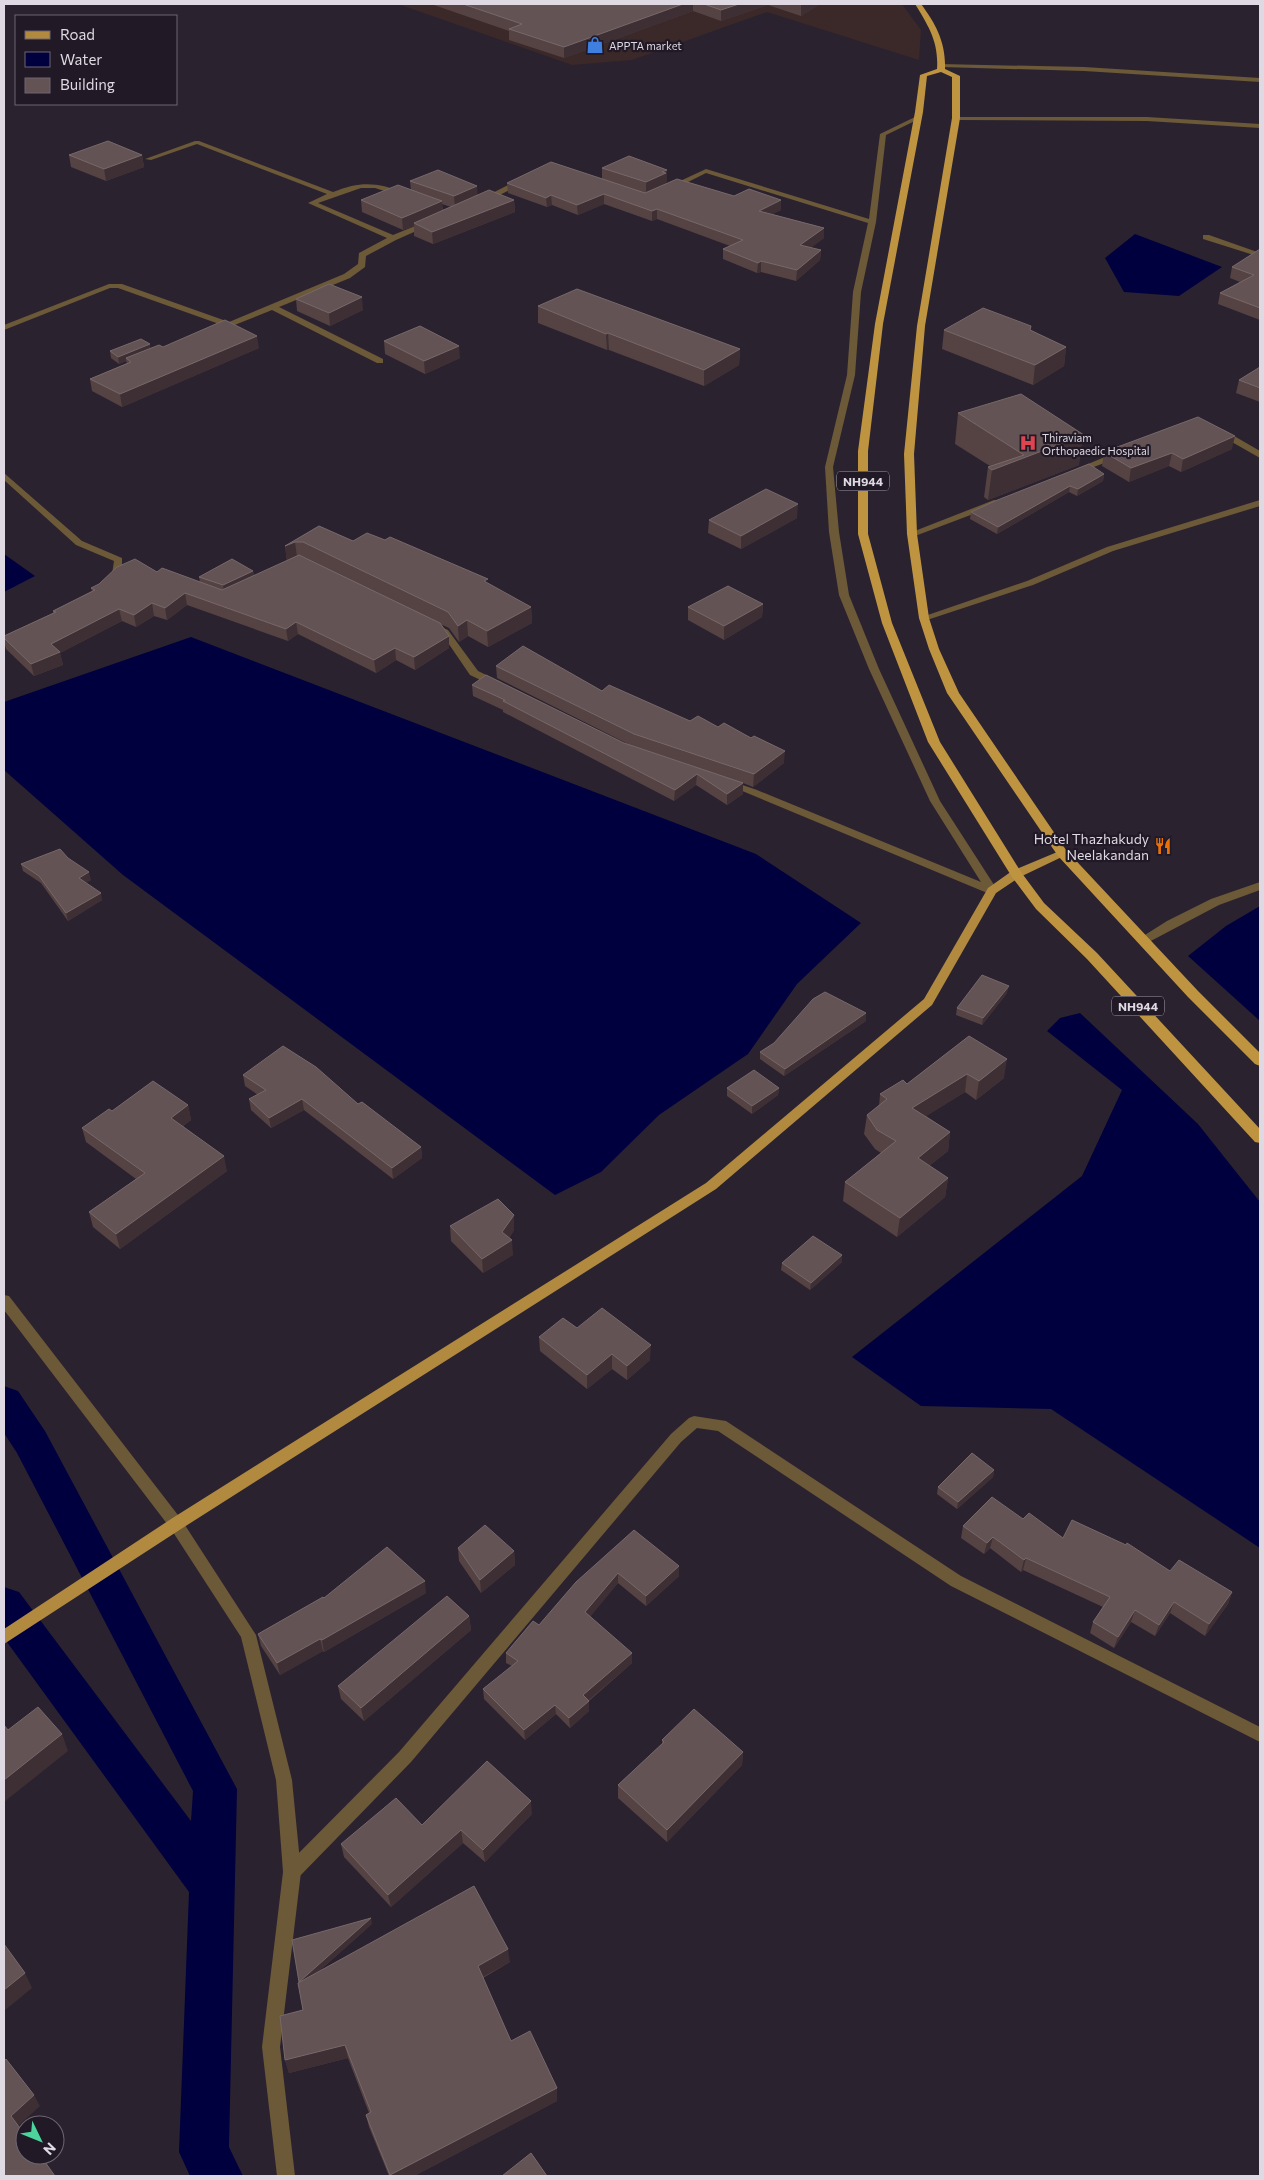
<svg xmlns="http://www.w3.org/2000/svg" width="1264" height="2180" font-family="Commissioner,sans-serif">
<rect width="100%" height="100%" fill="#2b2230"/>
<path fill="#3b2829" d="M398,4h504l19,26 -2,30 -152,-48 -135,48 -60,5z"/>
<g fill="#00003e">
<path d="M1135,234l87,33 -43,29 -55,-4 -19,-34z"/>
<path d="M4,554l31,22 -31,16z"/>
<path d="M191,637l565,217 105,69 -64,61 -49,70 -89,61 -58,57 -46,23 -432,-320 -119,-105v-68z"/>
<path d="M1260,906v115l-72,-65 38,-30z"/>
<path d="M1080,1013l118,111 62,78v346l-209,-139 -130,-3 -69,-49 230,-181 40,-86 -75,-59 13,-13z"/>
</g>
<g fill="none" stroke-linecap="round" stroke-linejoin="round">
<path fill="#00003e" fill-rule="evenodd" d="M4,1386l14,5 27,40 192,358 -8,358 14,29h-53l-11,-24 10,-260 -185,-254v-51l15,5 172,229 2,-30 -176,-338 -13,-20z"/>
<g fill="#6c5938" fill-rule="evenodd">
<path d="M917,116l2,1v2l-33,16 -10,87 -15,70 -6,83 -22,92 6,65 10,63 30,74 61,132 58,90 -6,4 -269,-112 5,-3 29,10 224,92 -51,-81 -61,-132 -30,-74 -10,-63 -4,-65 22,-92 6,-83 15,-69 -162,-50 -34,17 -7,-2 41,-19 163,50 11,-85z"/>
<path d="M195,141h4l134,51c30,-12 44,-9 74,1l1,2 -4,2 -29,-9h-14l-43,15 75,32 32,-13 7,2 -36,16 -30,16 -1,11 -15,11 -71,29 104,52v4h-6l-105,-53 -55,22 -4,-2 9,-5 -104,-37h-8l-106,42v-5l105,-41h13l107,38 115,-48 14,-10 1,-11 28,-15 -79,-35 19,-9 -130,-50 -46,16 -6,-1z"/>
<path d="M518,180l7,2 -39,20 -7,-2z"/>
<path d="M1203,235h6l51,18v4l-57,-18z"/>
<path d="M1216,429h6l38,22v7l-44,-25z"/>
<path d="M1117,452l4,3 -1,2 -42,16 -7,-2z"/>
<path d="M994,500l3,1v4l-82,31h-6l-2,-2z"/>
<path d="M1260,500v6l-147,45 -80,34 -106,35h-6l-2,-2 108,-37 80,-34z"/>
<path d="M437,625l11,5 30,41 23,11v4h-8l-23,-11 -28,-41 -10,-6z"/>
<path d="M1260,882v8l-41,15 -72,38h-8l-2,-3 30,-19 44,-22z"/>
<path d="M694,1416l32,5 235,155 299,151v15l-309,-156 -233,-155 -21,-3 -16,14 -270,320 -113,116 -6,2 -6,-2 -3,-6 3,-6 113,-114 272,-318 18,-16z"/>
</g>
<g fill="#6c5938" fill-rule="evenodd">
<path d="M940,64l144,3 176,11v4l-176,-11 -142,-4 -3,-2z"/>
<path d="M954,117h193l113,7v4l-113,-7 -191,-1 -2,-1z"/>
<path d="M4,473l78,68 40,17v16l-8,9h-6l-2,-2 6,-7 2,-13 -38,-16 -72,-65z"/>
<path d="M4,1295l5,1 172,223 75,116 36,145 9,92 -21,175 15,129h-18l-15,-129 21,-175 -7,-92 -35,-143 -70,-108 -167,-219z"/>
</g>
<path fill="#b18a40" fill-rule="evenodd" d="M1062,850l4,1 2,2 -2,2 -46,22 -24,16 -64,112 -216,184 -535,340 -177,115v-15l167,-110 535,-336 218,-184 64,-111 24,-17z"/>
<path fill="#bf9441" fill-rule="evenodd" d="M915,4h6c15,20 25,39 24,65l15,7v42l-35,208 -11,128 3,80 12,84 10,31 20,44 107,157 132,141 62,62v13l-5,-2 -67,-67 -130,-141 -111,-163 -18,-44 -10,-31 -12,-84 -3,-80 13,-128 35,-208v-41l-11,-5 -14,4 -4,36 -40,212 -15,127v83l24,89 48,119 81,130 23,31 53,50 163,176v14l-5,-1 -168,-183 -51,-50 -24,-32 -84,-135 -46,-119 -24,-89v-83l17,-127 40,-212 5,-37 17,-6c2,-27 -9,-44 -22,-65z"/>
</g>
<g fill="#554243" fill-rule="evenodd">
<path d="M431,4h389l-19,12 -33,-11 -47,16 -28,-10 -129,47 -55,-18v-9z"/>
<path d="M69,155h73l2,12 -38,14 -35,-14z"/>
<path d="M602,168l65,14h-1v2l115,26 -9,4 52,14v10l-14,10 11,2 -1,10 -24,21 -35,-9 -4,1 -34,-14v-10l7,-3 -73,-27 -5,2 -48,-17 -26,11 -26,-10 -5,2 -39,-14 -1,-10 95,-4z"/>
<path d="M410,181l68,14 36,5 1,12 -82,32 -19,-8v-10l-11,4 -41,-18 -1,-12 50,-10zM442,204l9,3 -8,3z"/>
<path d="M1260,249v71l-42,-16 2,-11 20,-11 -10,-4 2,-11z"/>
<path d="M296,299l67,11 -33,16 -33,-15z"/>
<path d="M538,306l202,43 -1,16 -35,21 -95,-36h-2l-69,-27z"/>
<path d="M944,330h87l35,17 -2,19 -31,19 -91,-36z"/>
<path d="M384,341l76,17 -35,16 -40,-20z"/>
<path d="M163,347l96,1 -137,59 -30,-16 -2,-12 37,-16 -1,-2 -7,3 -8,-6 -1,-7z"/>
<path d="M1260,367v35l-24,-9 3,-13z"/>
<path d="M958,413l121,52 -91,35 -4,-3 4,-30 2,-1 -35,-22z"/>
<path d="M1232,449l-51,23 -12,-6 -40,16 -27,-16 2,-14z"/>
<path d="M1104,474l-1,7 -26,15 -8,-4 -72,42 -27,-15 1,-7z"/>
<path d="M797,518l-56,31 -33,-16 1,-13z"/>
<path d="M319,526l34,15 135,43 43,23 1,16 -44,24 -20,-11 -9,6 -10,-14 -9,-4 9,12v12l-34,22 -19,-10 -20,13 -78,-39 -10,7 -101,-36 -20,15 -13,-4 -18,11 -14,-6 -62,32 3,12 -29,11 -28,-27 -2,-8v-5l49,-23v-2l39,-20 -1,-3 66,-16 43,10 -1,-5 54,-6 1,5 33,-15 -2,-15z"/>
<path d="M763,604l-1,13 -38,23 -36,-20v-13z"/>
<path d="M496,666l106,25 182,72 -31,24 -10,-4v11l-16,11 -31,-20 -22,16 -171,-89v-2l-30,-14 -1,-11 160,61 -135,-68z"/>
<path d="M68,858l23,22 -6,3 17,17 -34,21 -27,-38 -18,-12 -2,-7z"/>
<path d="M1007,993l-25,32 -26,-10 1,-7z"/>
<path d="M866,1021l-82,55 -24,-17v-7z"/>
<path d="M969,1036l35,42 -28,22 -11,-8 -39,24 24,16 -2,19 -19,15 19,12 -3,19 -48,40 -54,-36 2,-19 36,-29 -6,-4 -11,-15 3,-19 12,-9 1,-12 27,-10z"/>
<path d="M243,1075l115,29 63,43 1,11 -29,21 -89,-69 -33,18 -20,-18 -2,-11 9,-4 -13,-9z"/>
<path d="M727,1088h52l-1,7 -26,19 -25,-18z"/>
<path d="M188,1105l3,15 -8,6 44,45 -107,78 -27,-22 -4,-15 47,-33 -50,-37 -4,-14 30,-17z"/>
<path d="M514,1215v15l-5,8 4,17 -30,18 -32,-32 -1,-15z"/>
<path d="M842,1262l-32,28 -29,-20 1,-7z"/>
<path d="M577,1328l73,32 -23,20 -15,-11 -25,20 -47,-38 -1,-14z"/>
<path d="M994,1470l-1,7 -36,32 -20,-15 1,-7z"/>
<path d="M1023,1519l40,19 107,33 62,21 -4,12 -23,32 -35,-23 -15,23 -24,-14 -17,26 -24,-15 3,-11 10,-15 -80,-37 -2,2 -31,-24 -6,6 -23,-16 2,-12z"/>
<path d="M634,1530l45,46 -33,30 -28,-23 -28,33 42,47 -43,38v10l-19,17 -14,-14 -31,26 -41,-41 -1,-10 29,-23 -6,-3v-10l33,-28z"/>
<path d="M458,1548l56,3 1,14 -34,28 -22,-32z"/>
<path d="M426,1593l-102,59 -1,-1 -43,24 -19,-29 -3,-12 66,-36z"/>
<path d="M469,1616l2,14 -107,91 -23,-22 -3,-13z"/>
<path d="M662,1740l81,12 -1,13 -75,77 -49,-44v-13l44,-41z"/>
<path d="M532,1814l-47,48 -22,-19 -72,64 -47,-50 -3,-13 81,-19z"/>
<path d="M372,1924l-54,48 192,-10 -27,16 28,63 46,47v13l-143,75h-25l-20,-49 -3,-12 3,-2 -21,-55 -59,15 -4,-13 18,-50 -4,-27z"/>
</g>
<g fill="#3e2f34">
<path d="M683,4h10v7l-129,47v-11z"/>
<path d="M739,4h29v1l-47,16v-11z"/>
<path d="M803,4h17l-19,12v-11z"/>
<path d="M142,155l2,12 -38,14 -2,-12z"/>
<path d="M667,170v12h-1v3l-20,9v-12z"/>
<path d="M477,186l1,12 -23,10 -1,-12z"/>
<path d="M604,194v10l-26,11 -1,-10z"/>
<path d="M551,195l1,10 -5,2 -1,-9z"/>
<path d="M514,200l1,12 -82,32 -1,-12z"/>
<path d="M781,200v10l-22,11v-10z"/>
<path d="M442,201l1,12 -29,10v3l-11,4 -1,-12z"/>
<path d="M657,209v10l-5,2v-10z"/>
<path d="M824,228v10l-24,18v-11z"/>
<path d="M821,250l-1,10 -24,21 1,-11z"/>
<path d="M761,261v11l-4,1 1,-10z"/>
<path d="M362,297l1,13 -33,16 -1,-13z"/>
<path d="M608,333l1,17h-2l-1,-16z"/>
<path d="M257,336l2,12 -137,59 -2,-13z"/>
<path d="M150,344l1,7 -25,7v3l-7,3 -1,-7z"/>
<path d="M459,346l1,12 -35,16 -1,-13z"/>
<path d="M1066,347l-2,19 -31,19 2,-20z"/>
<path d="M740,349l-1,16 -35,21v-16z"/>
<path d="M1084,435l-5,30 -91,35 4,-30z"/>
<path d="M1235,436l-3,13 -51,23 2,-13z"/>
<path d="M1172,453l-3,13 -40,16 2,-14z"/>
<path d="M1104,474l-1,7 -26,15 1,-7z"/>
<path d="M1070,486l-1,6 -72,42 1,-7z"/>
<path d="M798,504l-1,14 -56,31v-13z"/>
<path d="M295,542l2,15 -10,5 -2,-16z"/>
<path d="M253,571l1,7 -30,14 -1,-7z"/>
<path d="M185,593l2,12 -20,15 -2,-12z"/>
<path d="M152,603l2,13 -18,11 -2,-12z"/>
<path d="M763,604l-1,13 -38,23v-14z"/>
<path d="M531,607l1,16 -44,24 -1,-16z"/>
<path d="M119,609l3,12 -62,32 3,12 -29,11 -3,-12 20,-20z"/>
<path d="M467,620l1,16 -9,6 -1,-16z"/>
<path d="M296,622l2,12 -10,7 -2,-12z"/>
<path d="M449,636v12l-34,22 -1,-13z"/>
<path d="M395,648l1,12 -20,13 -2,-13z"/>
<path d="M785,751l-1,12 -31,24 1,-13z"/>
<path d="M697,774l-1,11 -22,16 1,-11z"/>
<path d="M743,783v11l-16,11v-11z"/>
<path d="M89,872l2,8 -11,6 -1,-8z"/>
<path d="M101,893l1,7 -34,21 -2,-8z"/>
<path d="M1009,986l-2,7 -25,32 1,-7z"/>
<path d="M866,1013v8l-82,55 1,-7z"/>
<path d="M1007,1059l-3,19 -28,22 3,-19z"/>
<path d="M967,1074l-2,18 -55,34 2,-18z"/>
<path d="M779,1088l-1,7 -26,19v-8z"/>
<path d="M302,1099l2,11 -33,18 -2,-10z"/>
<path d="M188,1105l3,15 -17,12 -3,-14z"/>
<path d="M950,1132l-2,19 -33,26 3,-19z"/>
<path d="M421,1147l1,11 -29,21 -1,-11z"/>
<path d="M224,1156l3,15 -107,78 -4,-15z"/>
<path d="M948,1178l-3,19 -48,40 3,-19z"/>
<path d="M514,1215v15l-11,16 9,-6 1,15 -30,18 -1,-14z"/>
<path d="M842,1255v7l-32,28 1,-7z"/>
<path d="M651,1345l-1,15 -23,20v-14z"/>
<path d="M612,1354v15l-25,20v-14z"/>
<path d="M994,1470l-1,7 -36,32 1,-7z"/>
<path d="M993,1537l-3,11 -6,6 3,-11z"/>
<path d="M514,1551l1,14 -34,28 -1,-13z"/>
<path d="M1026,1558l-3,12 -2,2 3,-12z"/>
<path d="M679,1566v10l-33,30v-10z"/>
<path d="M618,1573v10l-32,39 -1,-10z"/>
<path d="M425,1581l1,12 -102,59 -2,-12z"/>
<path d="M1232,1592l-4,12 -23,32 4,-12z"/>
<path d="M1174,1602l-4,11 -15,23 4,-11z"/>
<path d="M1135,1610l-4,12 -17,26 4,-11z"/>
<path d="M469,1616l2,14 -107,91 -3,-13z"/>
<path d="M320,1639l3,12 -43,24 -3,-12z"/>
<path d="M632,1653v10l-49,42v-10z"/>
<path d="M589,1701v10l-19,17 -1,-10z"/>
<path d="M555,1705l1,9 -31,26 -1,-10z"/>
<path d="M62,1734l6,17 -64,51v-22z"/>
<path d="M743,1752l-1,13 -75,77v-12z"/>
<path d="M531,1801l1,13 -47,48 -2,-12z"/>
<path d="M461,1830l2,13 -72,64 -3,-12z"/>
<path d="M371,1918l1,6 -72,64 -1,-6z"/>
<path d="M508,1949l2,13 -31,17 -1,-13z"/>
<path d="M25,1973l7,15 -28,23v-21z"/>
<path d="M345,2045l3,13 -59,15 -4,-13z"/>
<path d="M557,2088v13l-143,75h-23l-1,-1z"/>
<path d="M34,2095l6,11 -23,21 -6,-11z"/>
</g>
<g fill="#645354" stroke="#77686a">
<path d="M463,4h220l-119,43 -55,-18 13,-5z"/>
<path d="M704,4h35l-18,6z"/>
<path d="M108,141l34,14 -38,14 -35,-14z"/>
<path d="M629,156l38,14 -5,2 4,1 -20,9 -44,-14z"/>
<path d="M551,162l94,31 32,-14 57,17 15,-7 32,11 -22,11 65,17 -24,17 21,5 -24,20 -36,-9 -3,2 -35,-14 20,-9 -86,-31 -5,2 -48,-17 -27,11 -26,-10 -5,3 -39,-15z"/>
<path d="M438,170l39,16 -23,10 -44,-15z"/>
<path d="M398,185l44,16 -40,17 -41,-18z"/>
<path d="M489,190l25,10 -82,32 -18,-9z"/>
<path d="M1260,249v59l-40,-15 34,-18 -22,-8z"/>
<path d="M329,284l33,13 -33,16 -33,-14z"/>
<path d="M577,289l163,60 -36,21 -96,-37 -2,1 -68,-28z"/>
<path d="M983,308l48,18 -1,4 36,17 -31,18 -91,-35z"/>
<path d="M225,320l32,16 -137,58 -30,-15 41,-17 -5,-4 33,-13 4,2z"/>
<path d="M420,326l39,20 -35,15 -40,-20z"/>
<path d="M141,339l9,5 -32,13 -8,-6z"/>
<path d="M1260,367v21l-21,-8z"/>
<path d="M1021,394l63,41 -92,35 -4,-3 36,-12 -66,-42z"/>
<path d="M1198,417l37,19 -52,23 -11,-6 -41,15 -27,-16z"/>
<path d="M1089,464l15,10 -26,15 -8,-3 -72,41 -27,-15 24,-11z"/>
<path d="M766,489l32,15 -57,32 -32,-16z"/>
<path d="M319,526l34,15 14,-8 18,7 5,-3 98,42 -4,2 47,26 -44,24 -20,-11 -9,6 -10,-14 -145,-70h-8l-10,4z"/>
<path d="M299,555l141,68 9,13 -35,21 -19,-9 -21,12 -78,-38 -10,7 -101,-36 -20,15 -13,-5 -18,12 -15,-6 -68,35 9,8 -29,12 -27,-26v-2l52,-24 -3,-1 42,-21 -4,-2 8,-4 18,-17 18,-8 22,13 5,-4 60,22z"/>
<path d="M232,559l21,12 -30,14 -24,-8z"/>
<path d="M728,586l35,18 -39,22 -36,-19z"/>
<path d="M523,646l79,45 7,-6 81,36 8,-5 20,11 6,-4 27,15 3,-2 31,15 -31,23 -120,-40 -138,-68z"/>
<path d="M486,675l138,68 119,40 -16,11 -30,-20 -22,16 -172,-89 2,-1 -33,-15z"/>
<path d="M60,849l8,9 21,14 -10,6 22,15 -35,20 -27,-37 -18,-12z"/>
<path d="M982,975l27,11 -26,32 -26,-10z"/>
<path d="M825,992l41,21 -81,56 -25,-17 14,-9 39,-44z"/>
<path d="M969,1036l38,23 -28,22 -12,-7 -55,34 38,24 -32,26 30,20 -48,40 -55,-36 51,-41 -19,-11 -10,-15 20,-16 -7,-5 23,-14 4,4z"/>
<path d="M283,1046l33,21 42,37 4,-2 59,45 -29,21 -90,-69 -33,19 -20,-19 17,-9 -23,-15z"/>
<path d="M754,1070l25,18 -27,18 -25,-18z"/>
<path d="M153,1081l35,24 -17,13 53,38 -108,78 -27,-22 56,-39 -63,-45 27,-19 3,2z"/>
<path d="M498,1199l16,16 -12,17 10,8 -30,19 -32,-33z"/>
<path d="M813,1236l29,19 -31,28 -29,-20z"/>
<path d="M602,1308l49,37 -24,21 -15,-12 -25,21 -48,-38 24,-19 14,10z"/>
<path d="M972,1453l22,17 -36,32 -20,-15z"/>
<path d="M992,1497l31,22 6,-6 34,25 9,-18 54,25 1,-2 43,28 9,-11 53,32 -23,32 -35,-22 -15,23 -24,-15 -17,27 -25,-15 17,-25 -84,-39 -2,2 -31,-23 -6,6 -24,-17z"/>
<path d="M485,1525l29,26 -34,29 -22,-32z"/>
<path d="M634,1530l45,36 -33,30 -28,-23 -33,39 47,41 -49,42 6,6 -20,17 -14,-13 -31,25 -41,-41 35,-28 -12,-8 27,-32 6,4 37,-43z"/>
<path d="M387,1547l38,34 -103,59 -2,-1 -43,24 -19,-29 65,-37 1,1z"/>
<path d="M447,1596l22,20 -108,92 -23,-22z"/>
<path d="M38,1707l24,27 -58,46v-55l4,5z"/>
<path d="M694,1709l49,43 -76,78 -49,-45 46,-43 -2,-2z"/>
<path d="M487,1761l44,40 -48,49 -22,-20 -73,65 -47,-51 55,-46 26,27z"/>
<path d="M474,1886l34,63 -30,17 33,75 19,-10 27,57 -167,87 -24,-60 5,-3 -26,-67 -60,15 -5,-44 23,-6 -5,-27z"/>
<path d="M371,1918l-72,64 -7,-42z"/>
<path d="M4,1944l21,29 -21,17z"/>
<path d="M6,2059l28,36 -23,21 14,19v20h15l15,21h-51v-115z"/>
<path d="M531,2153l16,23h-45z"/>
</g>
<defs>
<g id="shop-bare" transform="scale(1.35)"><path d="M-5-2.5h2.3a2.7 3.5 0 0 1 5.4 0H5L5.5 6h-11ZM-1.5-2.5h3a1.5 2.3 0 0 0-3 0Z" fill="#3f7fe0" stroke="#211926" stroke-width="2.5" paint-order="stroke"/></g>
<g id="hospital-bare" transform="scale(1.35)"><path d="M-5-5h3v3.5h4V-5h3V5h-3V1.5h-4V5h-3Z" fill="#e0444e" stroke="#211926" stroke-width="2.5" paint-order="stroke"/></g>
<g id="restaurant-bare" transform="scale(1.35)"><path d="M-5-6h1v4h1v-4h1v4h1v-4h1v5L-1.5 .5V6h-2V.5L-5-1ZM5-6V6H3V1.5H1.5Q1.5-4 5-6Z" fill="#e8710a" stroke="#211926" stroke-width="2.5" paint-order="stroke"/></g>
</defs>
<g fill-rule="evenodd">
<use href="#shop-bare" x="595" y="45"/>
<use href="#hospital-bare" x="1028" y="443"/>
<use href="#restaurant-bare" x="1163" y="846"/>
</g>
<g text-anchor="middle" dominant-baseline="central" stroke-width="4.5" stroke-linejoin="round" paint-order="stroke">
<g font-size="11" fill="#ded9e2" stroke="#211926" text-anchor="start">
<text x="609" y="45">APPTA market</text>
<text x="1042" y="437">Thiraviam<tspan x="1042" dy="13">Orthopaedic Hospital</tspan></text>
</g>
<g fill="#211926" stroke="#a59faa" stroke-width="1">
<rect x="837" y="471.5" width="52" height="19" rx="4"/>
<rect x="1112" y="996.5" width="52" height="19" rx="4"/>
</g>
<g font-size="12" font-weight="bold" fill="#ded9e2">
<text x="863" y="481">NH944</text>
<text x="1138" y="1006">NH944</text>
</g>
<g font-size="14" fill="#ded9e2" stroke="#211926" text-anchor="end">
<text x="1149" y="838">Hotel Thazhakudy<tspan x="1149" dy="16">Neelakandan</tspan></text>
</g>
</g>
<rect width="1264" height="2180" fill="none" stroke="#ded9e2" stroke-width="10"/>
<rect x="15" y="15" width="162" height="90" fill="#211926" stroke="#6d6671"/>
<rect x="25" y="31" width="25" height="8" fill="#b18a40" stroke="#6d6671"/>
<text x="60" y="40" font-size="15" fill="#ded9e2">Road</text>
<rect x="25" y="52" width="25" height="15" fill="#00003e" stroke="#6d6671"/>
<text x="60" y="65" font-size="15" fill="#ded9e2">Water</text>
<rect x="25" y="78" width="25" height="15" fill="#645354" stroke="#6d6671"/>
<text x="60" y="90" font-size="15" fill="#ded9e2">Building</text>
<g transform="translate(40 2140) rotate(133)"><circle r="24" fill="#211926" stroke="#6d6671"/>
<path d="M0-4L9 19L0 12L-9 19Z" fill="#4bd49b"/>
<text y="-8" font-size="14" font-weight="bold" text-anchor="middle" fill="#ded9e2">N</text>
</g>
</svg>
